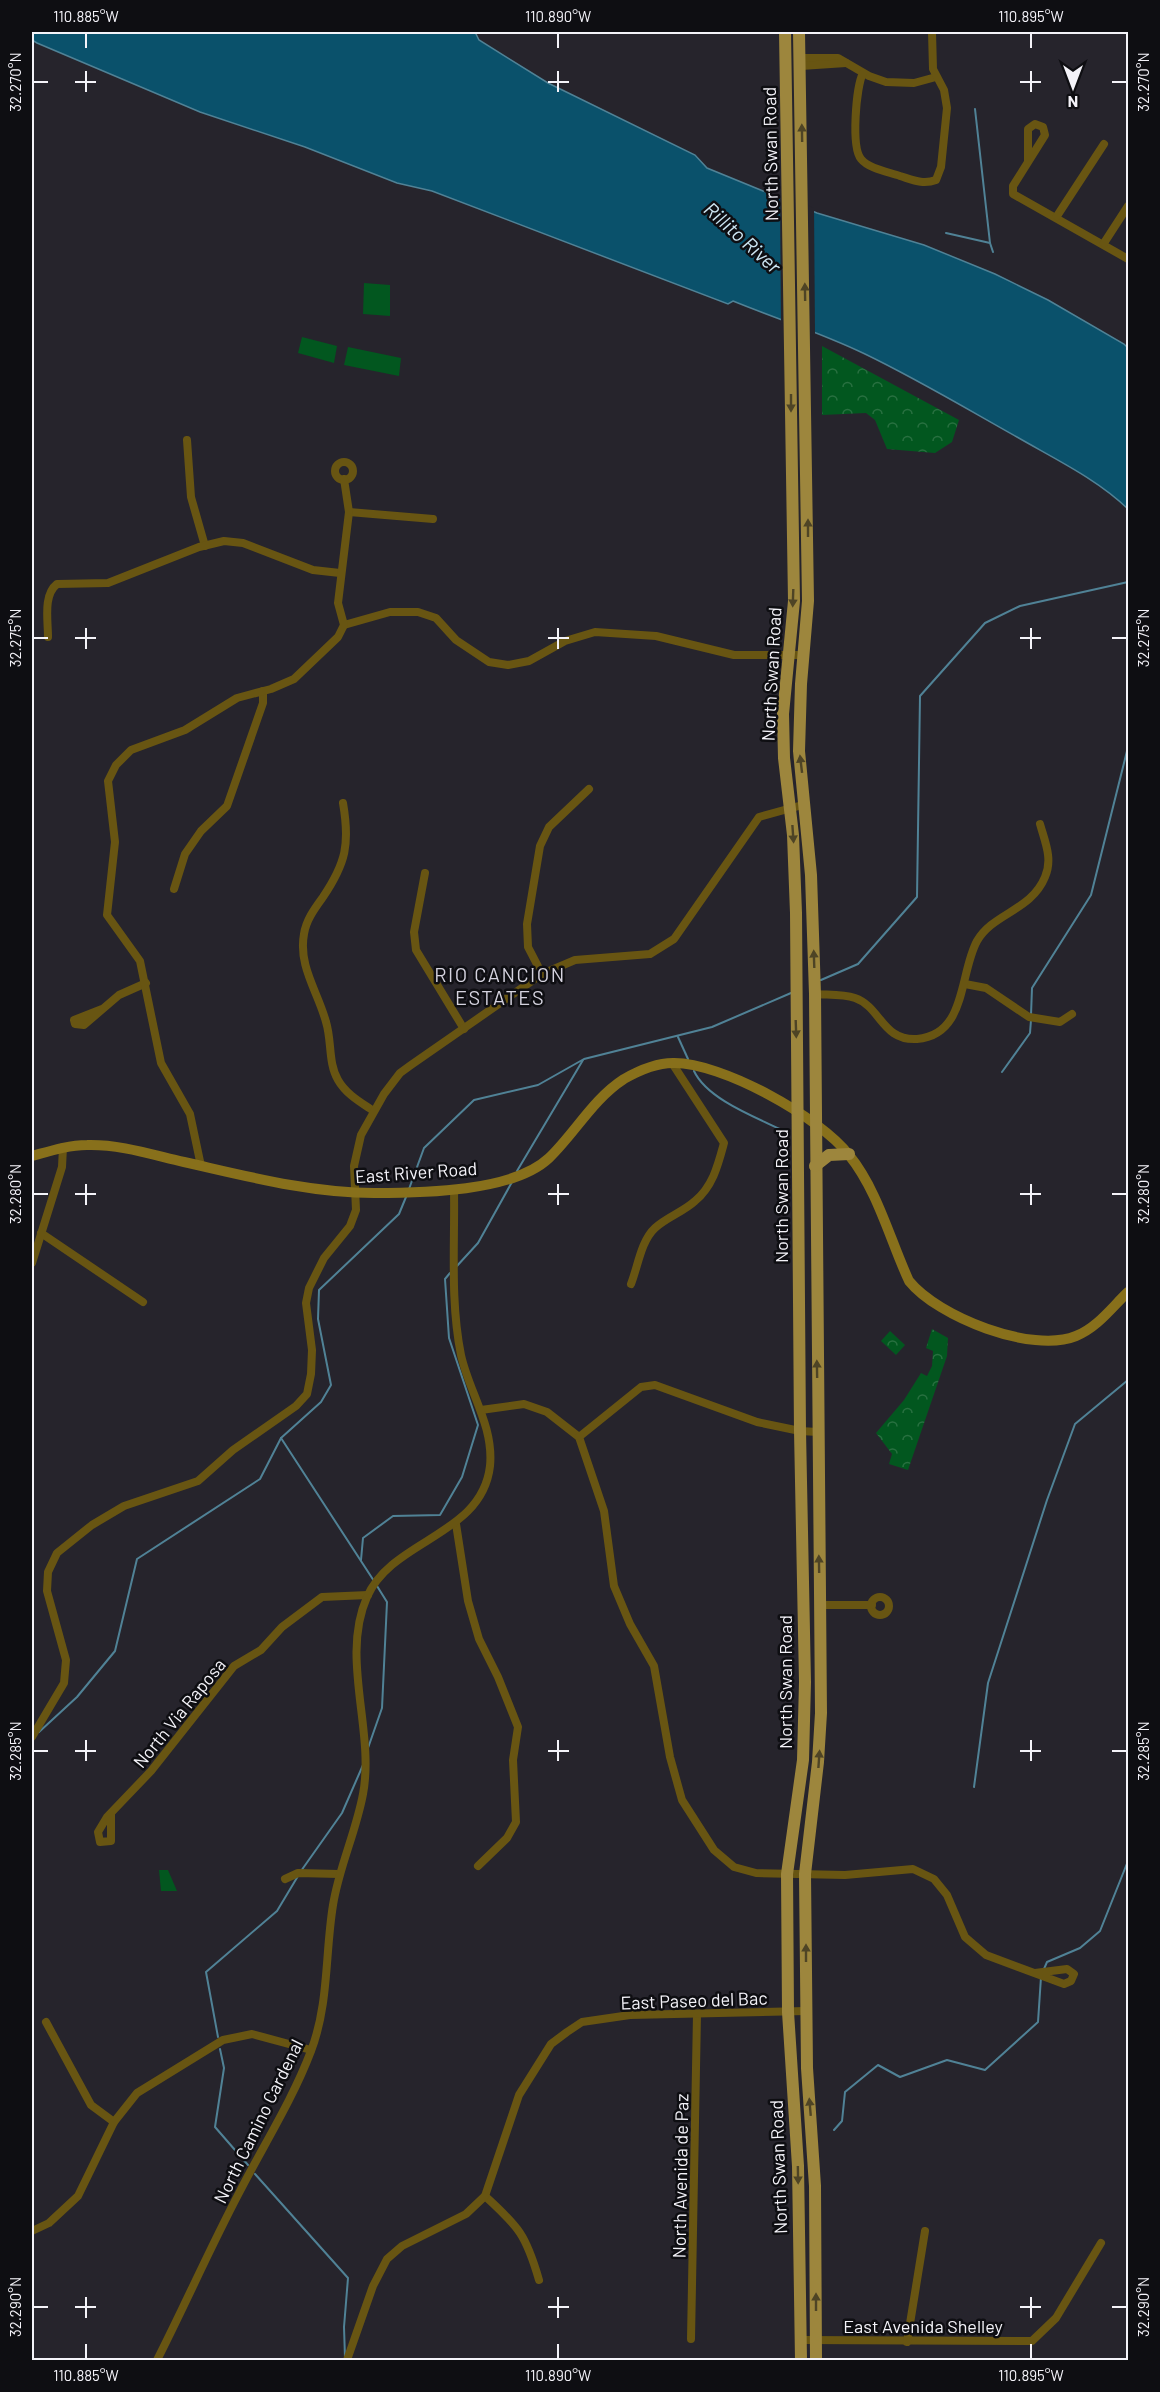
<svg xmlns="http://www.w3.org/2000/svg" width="1160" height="2392" font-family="Barlow,sans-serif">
<defs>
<pattern id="park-crowns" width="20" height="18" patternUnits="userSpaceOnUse" patternTransform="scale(1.5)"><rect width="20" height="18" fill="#02571f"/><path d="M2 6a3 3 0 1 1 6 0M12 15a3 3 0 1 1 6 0" fill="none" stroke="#287040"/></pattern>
</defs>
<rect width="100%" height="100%" fill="#26242c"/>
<g fill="url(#park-crowns)">
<path d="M822,346l137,74 -7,22 -17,11 -48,-4 -12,-29 -9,-7 -44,2z"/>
<path d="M932,1329l16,9 -1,18 -39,114 -19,-6 3,-10 -16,-21 28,-33 17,-27 6,3 5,-10 1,-15 -7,-3z"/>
<path d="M890,1331l15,14 -9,10 -15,-14z"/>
</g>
<g fill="#02571f">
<path d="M364,283l26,2v31l-27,-2z"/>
<path d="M302,337l35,9 -3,17 -36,-10z"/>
<path d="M348,347l53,11 -2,18 -55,-11z"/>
<path d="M159,1870h9l9,21h-16z"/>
</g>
<path fill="#0a516b" stroke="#508296" stroke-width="1.5" d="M32,32h443l4,8 69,43 147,72 12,13 110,45 107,32 71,29 53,26 76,44 4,4v161c-31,-30 -73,-50 -111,-72 -50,-28 -100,-58 -152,-83 -43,-21 -88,-35 -132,-53l-5,3 -296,-113 -35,-8 -92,-36 -105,-35 -163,-69 -5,-3z"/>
<path fill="#26242c" d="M780,193l34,15 1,128 -34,-13z"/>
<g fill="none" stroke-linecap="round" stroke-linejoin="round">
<g stroke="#508296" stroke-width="2">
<path d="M975,109l15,134"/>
<path d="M946,233l44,10 3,9"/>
<path d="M821,980l37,-16 59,-67 3,-201 65,-73 35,-17 108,-24"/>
<path d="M1031,1015l1,-27 59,-93 37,-148"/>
<path d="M678,1037l10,22"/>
<path d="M694,1071c13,28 61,46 88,59l3,17 -2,19"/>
<path d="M1002,1072l28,-39 1,-13"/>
<path d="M517,1171l66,-111"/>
<path d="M409,1189l15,-41 50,-48 64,-15 46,-26 128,-32 79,-34"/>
<path d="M456,1267l22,-24 34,-61"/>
<path d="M361,1560l2,-22 30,-22 47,-1 22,-38 16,-52 -29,-87 -4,-59 5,-6"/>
<path d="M374,1581l-93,-143 40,-36 10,-17 -13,-66 1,-29 80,-76 7,-17"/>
<path d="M39,1732l38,-35 38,-46 22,-92 123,-80 21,-41"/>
<path d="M368,1748l14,-40 5,-106 -10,-16"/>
<path d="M974,1787l14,-104 59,-183 28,-76 53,-44"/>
<path d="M301,1871l41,-58 21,-48"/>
<path d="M1044,1969l3,-7 33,-14 20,-17 28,-70"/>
<path d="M218,2037l-12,-65 71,-61 21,-35"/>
<path d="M220,2049l4,19 -9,59 33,38"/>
<path d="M834,2130l8,-9 3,-29 33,-27 22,12 47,-17 38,10 53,-48 3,-45"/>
<path d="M255,2174l93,104 -4,49 1,31"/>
</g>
<g stroke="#685512" stroke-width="8">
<path d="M800,58h38l31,18 17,6 28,1 22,-6"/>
<path d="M801,66l45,-3"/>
<path d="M863,73c-7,14 -12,74 -2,86 8,10 28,13 39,17 13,4 23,9 36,4l5,-13 6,-59 -3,-18 -11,-21 -1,-37"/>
<path d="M1028,161v-32l7,-5 8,3 2,8 -32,51v8l115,65"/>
<path d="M1057,216l47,-72"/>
<path d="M1104,243l24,-37"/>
<path d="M187,440l4,57 14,49"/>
<circle cx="344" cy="471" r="9"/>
<path d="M349,512l84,7"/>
<path d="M344,625l46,-13h28l18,6 20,22 33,22 19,3 21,-4 36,-20 30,-9 61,4 78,19h69"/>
<path d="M48,637c0,-17 -5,-42 9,-53l51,-1 91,-36 25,-6 19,2 70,27 27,3"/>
<path d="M343,803c7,41 3,60 -20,94 -8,11 -17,23 -19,37 -6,32 14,58 22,88 6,19 2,41 12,58 8,14 22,22 34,30"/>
<path d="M425,873l-11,59 2,18 48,79"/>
<path d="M174,889l11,-35 16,-23 26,-25 36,-103v-12"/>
<path d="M542,974l-14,-27 -1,-23 13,-78 9,-19 40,-38"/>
<path d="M965,984l21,4 43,29 31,5 12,-8"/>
<path d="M815,994c13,1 28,0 40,4 26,9 27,43 62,41 50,-4 42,-65 60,-98 16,-28 54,-30 68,-64 8,-18 0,-35 -5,-53"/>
<path d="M102,1009l-28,11 1,4 9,1 35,-30 27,-12"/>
<path d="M201,1166l-11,-52 -29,-51 -21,-102 -33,-46 8,-73 -7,-61 8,-16 15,-15 54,-20 52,-32 34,-9 23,-10 44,-42 6,-12 -6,-22 11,-91 -5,-33"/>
<path d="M41,1233l102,69"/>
<path d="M32,1263l30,-96 1,-20"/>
<path d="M631,1284c7,-18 10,-43 24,-56 12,-11 28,-16 40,-27 18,-15 23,-36 29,-58l-52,-80"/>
<path d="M481,1410l43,-6 23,8 32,25 25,74 10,75 16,38 24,42 16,91 12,43 32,50 20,17 22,6 89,2 68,-6 21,10 13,16 18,42 21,18 78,29 7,-3 3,-7 -7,-5 -32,4"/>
<path d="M579,1437l62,-50 14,-2 102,37 43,9 18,1"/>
<path d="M456,1524l12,77 11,38 19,38 20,50 -5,33 3,62 -9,16 -29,28"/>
<circle cx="880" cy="1606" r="9"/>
<path d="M820,1605h52"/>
<path d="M32,1737l32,-54 2,-23 -19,-69 1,-19 9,-19 35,-28 32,-19 74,-25 35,-31 63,-44 11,-12 4,-20 1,-24 -6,-47 3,-15 15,-30 26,-32 6,-16 -2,-44 7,-31 23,-41 16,-21 11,-8 131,-91 33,-14 75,-6 24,-15 85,-122 47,-13"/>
<path d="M111,1813v28l-11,1 -2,-10 9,-15 44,-46 83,-105 27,-16 21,-23 40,-30 46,-2"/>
<path d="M285,1879l13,-6 41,1"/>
<path d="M46,2022l45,83 23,17"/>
<path d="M485,2196c34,31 41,39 54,84"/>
<path d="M32,2231l17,-8 29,-27 36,-74 23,-29 86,-53 29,-6 59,16"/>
<path d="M691,2339l6,-325"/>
<path d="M801,2340l231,1 24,-23 45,-75"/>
<path d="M907,2342l18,-111"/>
<path d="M157,2360c28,-55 53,-112 82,-167 24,-47 53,-92 72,-142 18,-47 14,-97 22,-146 6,-38 23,-73 30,-111 12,-63 -23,-136 4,-197 25,-58 115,-61 123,-131 4,-40 -21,-74 -29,-111 -11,-54 -6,-112 -7,-166"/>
<path d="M347,2360l26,-74 14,-27 15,-13 64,-32 19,-18 34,-101 32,-51 16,-12 15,-10 48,-7 176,-4"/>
</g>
<path stroke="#88701b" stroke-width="10" d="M32,1156c18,-5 36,-11 55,-11 33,-1 66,10 97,17 62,14 126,31 190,31 48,0 139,-1 175,-35 26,-25 44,-59 75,-79 14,-8 33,-16 49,-16 48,-1 147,54 176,92 29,36 41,85 60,126 29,36 123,73 167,55 22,-9 36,-29 52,-44"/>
<g stroke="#9d863d" stroke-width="12">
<path d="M785,32l9,569 -11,113 1,44 9,77 3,78 4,518 5,251 -2,78 -16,114 1,138 10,154 3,194"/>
<path d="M799,32l9,569 -7,83 -2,67 12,124 4,119 6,719 -3,49 -13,112 2,194 8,118 1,174"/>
<path d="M815,1166l14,-11 20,-1"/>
</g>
</g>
<defs><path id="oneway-solid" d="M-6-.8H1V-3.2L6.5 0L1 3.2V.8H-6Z" transform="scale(1.5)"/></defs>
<g fill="#4e4425">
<use href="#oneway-solid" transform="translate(802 133) rotate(-91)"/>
<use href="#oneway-solid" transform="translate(805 292) rotate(-91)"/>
<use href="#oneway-solid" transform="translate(791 403) rotate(90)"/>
<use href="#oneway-solid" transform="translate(808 528) rotate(-90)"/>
<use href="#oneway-solid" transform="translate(793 598) rotate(92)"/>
<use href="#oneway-solid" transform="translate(801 764) rotate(-97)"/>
<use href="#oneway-solid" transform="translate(793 834) rotate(86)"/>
<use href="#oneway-solid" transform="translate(814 959) rotate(-92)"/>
<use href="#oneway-solid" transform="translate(796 1029) rotate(88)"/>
<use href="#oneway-solid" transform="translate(817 1369) rotate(-91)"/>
<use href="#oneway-solid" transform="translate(819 1564) rotate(-91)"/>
<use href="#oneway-solid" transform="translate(819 1759) rotate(-86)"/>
<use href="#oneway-solid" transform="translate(806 1953) rotate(-90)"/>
<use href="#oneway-solid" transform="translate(810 2107) rotate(-95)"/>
<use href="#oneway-solid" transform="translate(798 2175) rotate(89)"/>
<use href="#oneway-solid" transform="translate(816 2302) rotate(-90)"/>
</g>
<path fill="none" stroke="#f4f3f9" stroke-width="2" d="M86,33v15M558,33v15M1031,33v15M86,71v21M558,71v21M1031,71v21M33,82h15M75,82h21M548,82h21M1020,82h21M1112,82h15M86,628v21M558,628v21M1031,628v21M33,638h15M75,638h21M548,638h21M1020,638h21M1112,638h15M86,1184v21M558,1184v21M1031,1184v21M33,1194h15M75,1194h21M548,1194h21M1020,1194h21M1112,1194h15M86,1740v21M558,1740v21M1031,1740v21M33,1751h15M75,1751h21M548,1751h21M1020,1751h21M1112,1751h15M86,2297v21M558,2297v21M1031,2297v21M33,2307h15M75,2307h21M548,2307h21M1020,2307h21M1112,2307h15M86,2344v15M558,2344v15M1031,2344v15"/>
<g text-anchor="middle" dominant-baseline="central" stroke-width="5" stroke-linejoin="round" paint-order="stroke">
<g font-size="18" fill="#f4f3f9" stroke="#0e0e12">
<text transform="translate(770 154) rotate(-91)">North Swan Road</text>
<text transform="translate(771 674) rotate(-87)">North Swan Road</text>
<text transform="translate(416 1172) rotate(-4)">East River Road</text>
<text transform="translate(781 1196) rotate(-90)">North Swan Road</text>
<text transform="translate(785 1682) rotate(-90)">North Swan Road</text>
<text transform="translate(179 1713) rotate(-51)">North Via Raposa</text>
<text transform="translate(694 2000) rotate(-2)">East Paseo del Bac</text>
<text transform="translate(258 2121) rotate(-64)">North Camino Cardenal</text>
<text transform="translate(778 2167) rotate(-92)">North Swan Road</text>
<text transform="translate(680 2176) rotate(-89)">North Avenida de Paz</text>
<text x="923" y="2326">East Avenida Shelley</text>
</g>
<g font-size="20" font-style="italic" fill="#cee7f4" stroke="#0e0e12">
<text transform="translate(743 237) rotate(42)">Rillito River</text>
</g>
<g font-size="20" letter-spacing="1.5" fill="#d5d3df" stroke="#0e0e12">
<text x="500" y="974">RIO CANCION<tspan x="500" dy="23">ESTATES</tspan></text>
</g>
</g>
<rect width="1160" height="2392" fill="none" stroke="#0e0e12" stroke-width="66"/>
<g transform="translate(1073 87) rotate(180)" stroke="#0e0e12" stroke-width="4.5" paint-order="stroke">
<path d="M0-4.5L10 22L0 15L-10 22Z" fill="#f4f3f9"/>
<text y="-9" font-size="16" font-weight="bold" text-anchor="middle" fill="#f4f3f9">N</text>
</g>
<rect x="33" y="33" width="1094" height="2326" fill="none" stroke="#f4f3f9" stroke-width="2"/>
<g font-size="15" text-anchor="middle" fill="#f4f3f9">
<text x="86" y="22">110.885°W</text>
<text x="558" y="22">110.890°W</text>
<text x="1031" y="22">110.895°W</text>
<text transform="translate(1144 82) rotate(-90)" y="5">32.270°N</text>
<text transform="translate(16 82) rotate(-90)" y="5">32.270°N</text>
<text transform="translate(1144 638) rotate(-90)" y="5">32.275°N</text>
<text transform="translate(16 638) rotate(-90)" y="5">32.275°N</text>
<text transform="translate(1144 1194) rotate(-90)" y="5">32.280°N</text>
<text transform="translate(16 1194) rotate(-90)" y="5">32.280°N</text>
<text transform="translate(1144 1751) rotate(-90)" y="5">32.285°N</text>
<text transform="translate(16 1751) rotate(-90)" y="5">32.285°N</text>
<text transform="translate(16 2307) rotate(-90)" y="5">32.290°N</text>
<text transform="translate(1144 2307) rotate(-90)" y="5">32.290°N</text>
<text x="86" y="2381">110.885°W</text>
<text x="558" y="2381">110.890°W</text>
<text x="1031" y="2381">110.895°W</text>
</g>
</svg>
